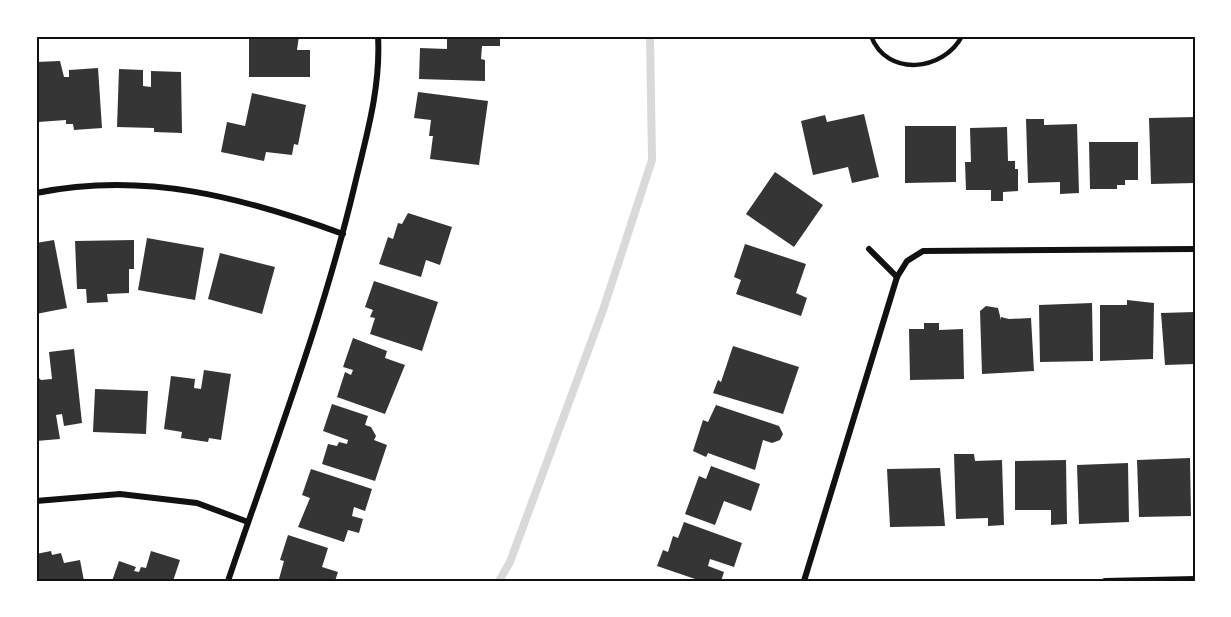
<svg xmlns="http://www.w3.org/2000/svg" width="1231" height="617" font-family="'IBM Plex Serif',serif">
<rect width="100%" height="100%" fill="#fff"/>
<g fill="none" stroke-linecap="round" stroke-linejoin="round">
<path stroke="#d9d9d9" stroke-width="8" d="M499,581l11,-19 93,-252 49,-150 -2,-124"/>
</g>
<g fill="#353535">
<path d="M249,36h50l-2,14h13v27h-61z"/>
<path d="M447,36h53v10h-18l-1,13 4,1v21l-66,-2 1,-31 27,1z"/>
<path d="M60,61l4,16h5v-7l29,-2 4,60 -28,2 -1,-6h-7v-4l-28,2 -2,-60z"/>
<path d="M119,69l24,1v16l8,1v-16l30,1 1,61 -28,-1v-4l-37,-1z"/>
<path d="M418,92l70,9 -9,64 -49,-6 3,-23h-4l2,-16 -17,-2z"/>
<path d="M252,93l54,12 -8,40 -4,-1 -2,11 -26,-3 -2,9 -43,-9 6,-30 18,4z"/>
<path d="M864,114l15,63 -27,6 -4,-16 -35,8 -12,-54 24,-6 2,7z"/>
<path d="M1195,117v66l-44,1 -2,-66z"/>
<path d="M1026,119h18v6l33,-1 2,69 -19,1v-12l-32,1z"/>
<path d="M905,126h51v56l-51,1z"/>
<path d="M1007,127l1,34h7v8h3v22l-15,1v9h-12v-11h-25l-1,-28h6l-1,-34z"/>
<path d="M1089,142h49v38h-13v5h-8v4h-27z"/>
<path d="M775,172l48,33 -29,42 -48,-33z"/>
<path d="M408,213l44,14 -12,38 -14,-5 -5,17 -42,-13 9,-27 5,2 5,-16 4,1z"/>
<path d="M147,238l57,10 -9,52 -57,-10z"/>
<path d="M54,240l13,68 -31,6v-71z"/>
<path d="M134,240v29h-5v24l-22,1 1,8 -21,1 -1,-14h-9l-2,-48z"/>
<path d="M745,244l61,20 -10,29 11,5 -6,18 -65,-22 5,-14 -7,-3z"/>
<path d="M220,253l55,14 -13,47 -54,-15z"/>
<path d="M374,281l64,21 -16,49 -52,-17 5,-16 -5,-1 3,-7 -8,-3z"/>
<path d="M1127,300l27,3 -1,56 -53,2v-56h27z"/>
<path d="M1092,303l1,58 -53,1 -1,-57z"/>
<path d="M986,306l12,2 3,12v-3l8,2 22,-1 3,53 -52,3 -2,-63z"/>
<path d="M1195,312v52l-30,1 -4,-52z"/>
<path d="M924,323h15v7l24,-1 1,50 -54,1 -1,-51h15z"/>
<path d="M353,338l34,13 -2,7 20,7 -20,49 -48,-17 8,-25 6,3 2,-5 -10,-3z"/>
<path d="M733,346l66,21 -16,47 -70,-21 5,-13 3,2z"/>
<path d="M74,349l8,74 -18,3 -2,-12 -6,1 4,24 -24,2v-66l5,5 11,-1 -3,-27z"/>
<path d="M204,370l27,4 -10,66 -12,-2 -1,4 -27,-4 1,-6 -18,-3 7,-53 24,3 -1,9 7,1z"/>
<path d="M95,389l53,2 -2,43 -53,-2z"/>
<path d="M332,404l36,12 -3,9 6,2 5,9 -2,4 13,5 -12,36 -53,-17 6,-20 9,2 2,-4 8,2 1,-4 -25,-9z"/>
<path d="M716,405l63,21 4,8 -3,6 -8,3 -9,-3 -8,30 -47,-17 -2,4 -13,-6 10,-31 5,2z"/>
<path d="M954,454h20l1,7 27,-1 2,65 -16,1v-8l-32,1z"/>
<path d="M1190,458l1,58 -52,1 -2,-57z"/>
<path d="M1066,460l1,64 -16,1v-15h-36v-49z"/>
<path d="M1128,463l1,59 -50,2 -2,-59z"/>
<path d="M711,466l49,18 -9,27 -27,-10 -9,24 -30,-11 14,-38 7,3z"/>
<path d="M940,468l5,58 -55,1 -3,-58z"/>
<path d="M311,469l61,20 -7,22 -11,-4 -2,9 11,3 -4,14 -11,-3 -4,12 -46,-15 12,-29 -8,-3z"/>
<path d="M684,522l58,21 -8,24 -24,-8 -2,7 16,6 -3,9h-20l-44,-15 6,-16 5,2 5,-16 5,2z"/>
<path d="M288,535l40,13 -6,19 16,5 -3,9 -56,-2 5,-18 -4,-1z"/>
<path d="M51,551l1,4 9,-2 3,10 16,-3 4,21h-48v-27z"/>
<path d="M151,551l29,9 -7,21h-61l7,-20 17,6 -2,4 5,1 2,-5 5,1z"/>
</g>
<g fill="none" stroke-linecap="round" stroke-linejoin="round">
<path stroke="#111" stroke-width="4.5" d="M871,36c16,42 73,35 91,0"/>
<g stroke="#111" stroke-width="6">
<path d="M36,193c108,-22 206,4 307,41"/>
<path d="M869,249l28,28"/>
<path d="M36,501l84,-7 77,9 51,19"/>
<path d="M228,581c44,-130 94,-259 126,-393 12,-51 27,-100 24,-152"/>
<path d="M804,581l93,-304 10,-16 16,-10 272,-2"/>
<path d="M1105,581l90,-2"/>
</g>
</g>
<rect width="1231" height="617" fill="none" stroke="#ffffff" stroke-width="75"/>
<rect x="38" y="38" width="1156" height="542" fill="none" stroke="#111" stroke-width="2"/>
</svg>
